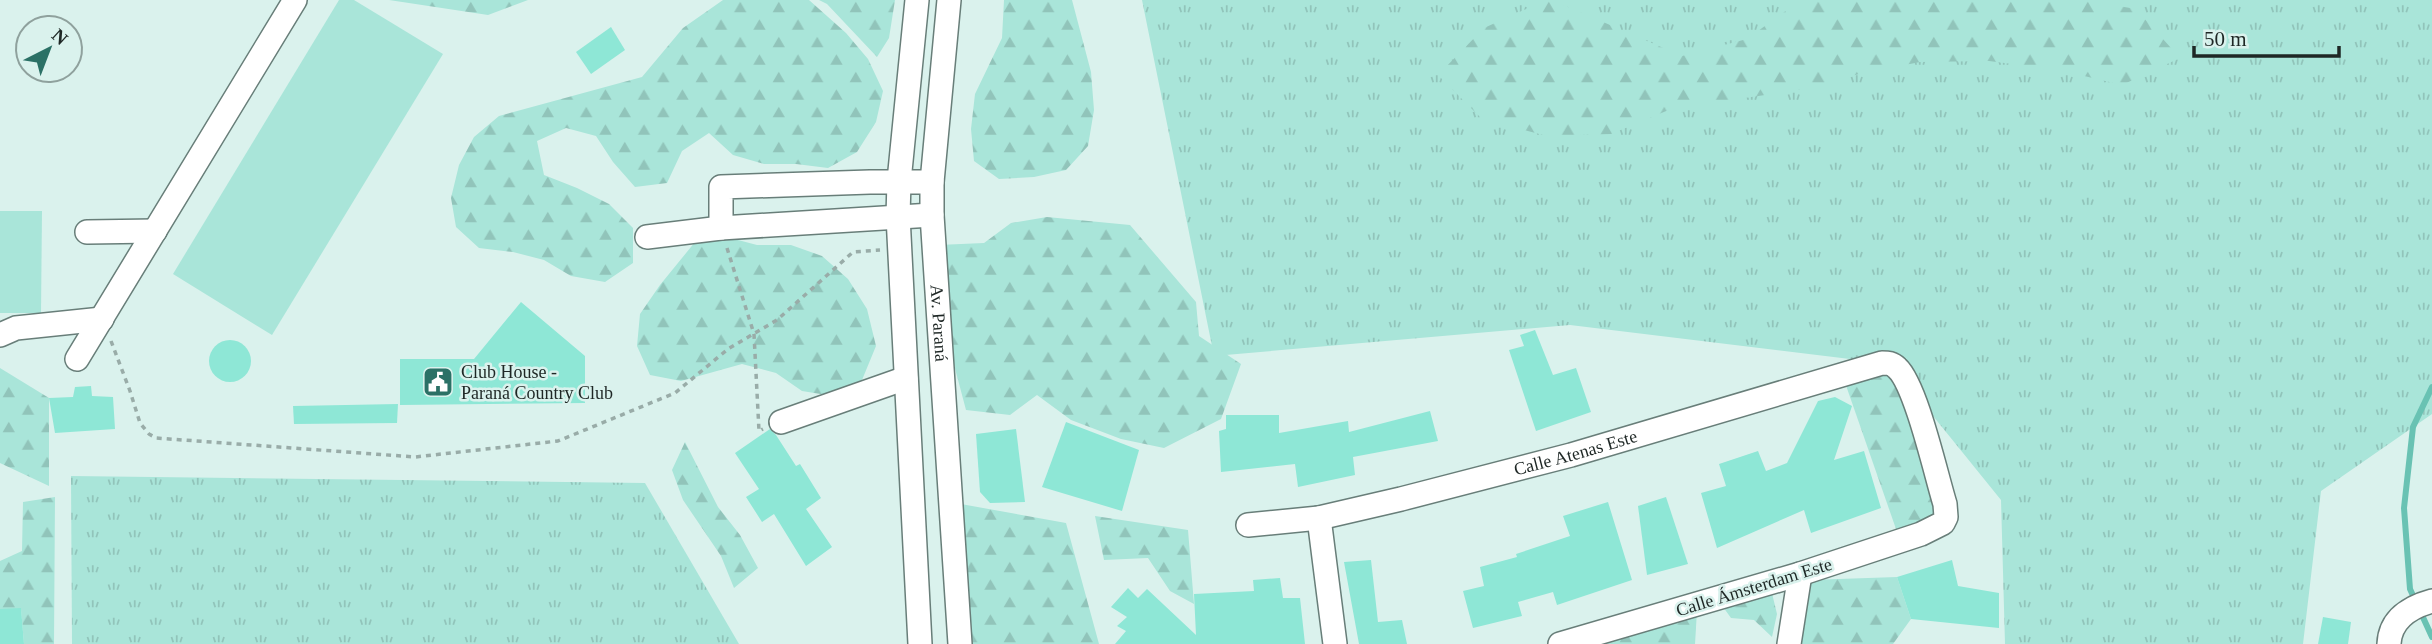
<svg xmlns="http://www.w3.org/2000/svg" width="2432" height="644" font-family="'Times New Roman',serif">
<defs>
<pattern id="grass-tufts" width="24" height="20" patternUnits="userSpaceOnUse" patternTransform="scale(1.75)"><rect width="24" height="20" fill="#a9e5d9"/><path d="M3 7l-1-3M5 7V3M7 7l1-3M15 17l-1-3M17 17v-4M19 17l1-3" fill="none" stroke="#91c4ba"/></pattern>
<pattern id="forest-firs" width="22" height="20" patternUnits="userSpaceOnUse" patternTransform="scale(1.75)"><rect width="22" height="20" fill="#a9e5d9"/><path d="M5 1l3.5 6h-7zM16 11l3.5 6h-7z" fill="#91c4ba"/></pattern>
</defs>
<rect width="100%" height="100%" fill="#daf2ed"/>
<g fill="url(#grass-tufts)">
<path d="M1142,0h1290v414l-111,77 -18,153h-298l-4,-144 -110,-136 -321,-39 -356,31z"/>
<path d="M71,476l574,7 94,161h-667z"/>
</g>
<g fill="url(#forest-firs)">
<path d="M389,0h139l-40,15z"/>
<path d="M723,0h86l37,33 22,26 15,32 -7,31 -19,30 -29,16 -32,-4h-32l-31,-9 -24,-22 -27,18 -15,32 -32,4 -22,-25 -17,-26 -30,-8 -29,13 7,34 33,13 32,16 24,24v35l-28,19 -34,-6 -27,-16 -31,-8 -34,-4 -23,-21 -5,-29 8,-33 15,-28 25,-21 143,-39 41,-49z"/>
<path d="M819,0h76l-6,38 -12,19 -50,-53z"/>
<path d="M1004,0h68l19,72 3,38 -6,36 -22,24 -32,7 -35,2 -25,-18 -3,-32 4,-35 27,-56z"/>
<path d="M1546,0h6l130,56 65,-17 51,-37 8,-2h277l53,9 44,49 -58,27 -63,-15 -70,-9 -69,1 -61,12 -61,16 -127,19 -60,25 -64,2 -65,-17 -44,-44 46,-47z"/>
<path d="M1047,217l83,8 66,77 3,34 42,28 -20,55 -57,29 -43,-9 -50,-19 -34,-25 -27,20 -44,-5 -22,-83 -6,-82 46,-2 27,-20z"/>
<path d="M704,231l53,14h34l31,11 26,23 19,30 9,37 -14,34 -29,16 -31,-5 -26,-18 -34,-9 -61,17 -31,-6 -13,-29 3,-32 20,-29z"/>
<path d="M1891,364l53,157 -48,8 -54,-155z"/>
<path d="M0,368l49,30v88l-49,-23z"/>
<path d="M685,442l33,65 22,28 18,33 -24,20 -13,-32 -38,-56 -11,-30z"/>
<path d="M55,497l-1,147h-30l-3,-35h-21v-48l22,-10 1,-49z"/>
<path d="M961,504l105,19 33,121h-129z"/>
<path d="M1095,516l93,14 6,74 -24,-13 -22,-33 -44,2z"/>
<path d="M1897,577l14,42 -18,25h-98l14,-64z"/>
<path d="M1770,585l7,29 -5,23 -18,-17 -23,-2 -13,-18z"/>
<path d="M1697,611l-2,33h-110z"/>
</g>
<g fill="#a9e5d9">
<path d="M339,0h15l89,54 -171,281 -99,-61z"/>
<path d="M0,211h42l-1,102h-41z"/>
</g>
<g fill="none" stroke-linecap="round" stroke-linejoin="round">
<path stroke="#69c2b3" stroke-width="6" d="M2432,387l-19,40 -9,81 6,81 22,48"/>
</g>
<g fill="#8ee7d6">
<path d="M611,27l14,23 -34,24 -15,-22z"/>
<path d="M521,302l64,54v47l-185,2v-46h74z"/>
<path d="M1535,330l18,45 23,-7 15,44 -55,19 -27,-81 15,-4 -4,-11z"/>
<circle cx="230" cy="361" r="21"/>
<path d="M91,386l1,10 21,1 2,32 -60,4 -6,-35 24,-1 2,-10z"/>
<path d="M1835,397l17,9 -18,54 30,-9 17,57 -70,25 -7,-23 -87,38 -16,-55 25,-7 -7,-22 39,-13 8,20 21,-8 31,-62z"/>
<path d="M398,404l-1,19 -103,1 -1,-18z"/>
<path d="M1430,411l8,30 -85,16 2,18 -57,12 -3,-23 -74,8 -2,-41 7,-2v-14h53v18l69,-12 1,11z"/>
<path d="M1066,422l73,28 -17,61 -80,-24z"/>
<path d="M770,429l6,6 20,31 4,-2 21,34 -15,11 26,38 -26,19 -32,-52 -12,8 -16,-25 13,-8 -24,-36z"/>
<path d="M1016,429l9,73 -35,1 -10,-11 -4,-58z"/>
<path d="M1666,497l22,67 -41,11 -9,-69z"/>
<path d="M1608,502l24,78 -75,25 -4,-13 -35,10 4,14 -49,12 -10,-37 21,-5 -4,-19 37,-10 -1,-3 54,-18 -7,-20z"/>
<path d="M1371,560l7,62 24,-2 5,24h-48l-15,-82z"/>
<path d="M1952,560l6,26 41,7v35l-88,-9 -14,-42z"/>
<path d="M1280,578l3,20h17l5,46h-190l11,-13 -9,-5 10,-9 -16,-10 17,-19 10,10 9,-9 49,46 -2,-41 60,-3 -1,-11z"/>
<path d="M21,608l3,36h-24v-35z"/>
<path d="M2323,617l28,5 -3,22h-30z"/>
</g>
<g fill="none" stroke-linecap="round" stroke-linejoin="round">
<g stroke="#687e79" stroke-width="26">
<g id="minor">
<path d="M917,0l-18,181 -1,35 22,428"/>
<path id="s1" d="M949,0l-17,182v33l28,429"/>
<path d="M721,228v-41l149,-5h62"/>
<path d="M87,232l68,-1"/>
<path d="M647,237l74,-9 211,-13"/>
<path d="M0,335l16,-7 86,-9"/>
<path d="M77,359l218,-359"/>
<path d="M781,422l125,-44"/>
<path d="M1319,518l16,126"/>
<path id="s2" d="M1248,525l71,-7 82,-19 170,-44 311,-92c6,0 10,0 15,5 19,17 39,107 48,136l1,13 -3,6 -22,11 -121,40 -240,70"/>
<path d="M1789,644l11,-70"/>
<path d="M2389,644c1,-25 21,-37 43,-43"/>
</g>
</g>
<g stroke="#99aca8" stroke-width="3.5" stroke-dasharray="5 5" stroke-linecap="butt">
<path d="M727,248l27,86 5,97 4,-2"/>
<path d="M111,341l19,50 10,32 9,11 7,4 259,19 143,-16 117,-48 53,-44 49,-29 76,-68 27,-2"/>
</g>
<use href="#minor" stroke="#fff" stroke-width="23"/>
</g>
<defs>
<g id="civic-square" transform="scale(1.575)"><rect x="-9" y="-9" width="18" height="18" rx="4" fill="#2b7166" stroke="#daf2ed"/><path d="M-.6-6.5H3V-4.5H.6V-3L4-1V1h2V6H-6V1h2V-1L-.6-3ZM-1.2 2.5V6h2.4V2.5Z" fill="#fff"/></g>
</defs>
<g fill-rule="evenodd">
<use href="#civic-square" x="438" y="382"/>
</g>
<g text-anchor="middle" dominant-baseline="central" stroke-width="5" stroke-linejoin="round" paint-order="stroke">
<g font-size="18" fill="#1e2725" stroke="#daf2ed">
<text stroke="none"><textPath href="#s1" startOffset="324">Av. Paraná</textPath></text>
<text stroke="none"><textPath href="#s2" startOffset="336">Calle Atenas Este</textPath></text>
<text transform="translate(1754 587) rotate(-17)">Calle Ámsterdam Este</text>
</g>
<g font-size="18" fill="#1e2725" stroke="#daf2ed" text-anchor="start">
<text x="461" y="372">Club House -<tspan x="461" dy="21">Paraná Country Club</tspan></text>
</g>
</g>
<g transform="translate(49 49) rotate(42)"><circle r="33" fill="#daf2ed" stroke="#8fa19d" stroke-width="2"/>
<path d="M0-5L12 26L0 18L-12 26Z" fill="#2b7166"/>
<text y="-10" font-size="19" font-weight="bold" text-anchor="middle" fill="#1e2725">N</text>
</g>
<path d="M2194 46v10h145v-10" fill="none" stroke="#1e2725" stroke-width="3.5"/>
<text x="2204" y="46" font-size="21" fill="#1e2725" stroke="#daf2ed" stroke-width="5" paint-order="stroke">50 m</text>
</svg>
